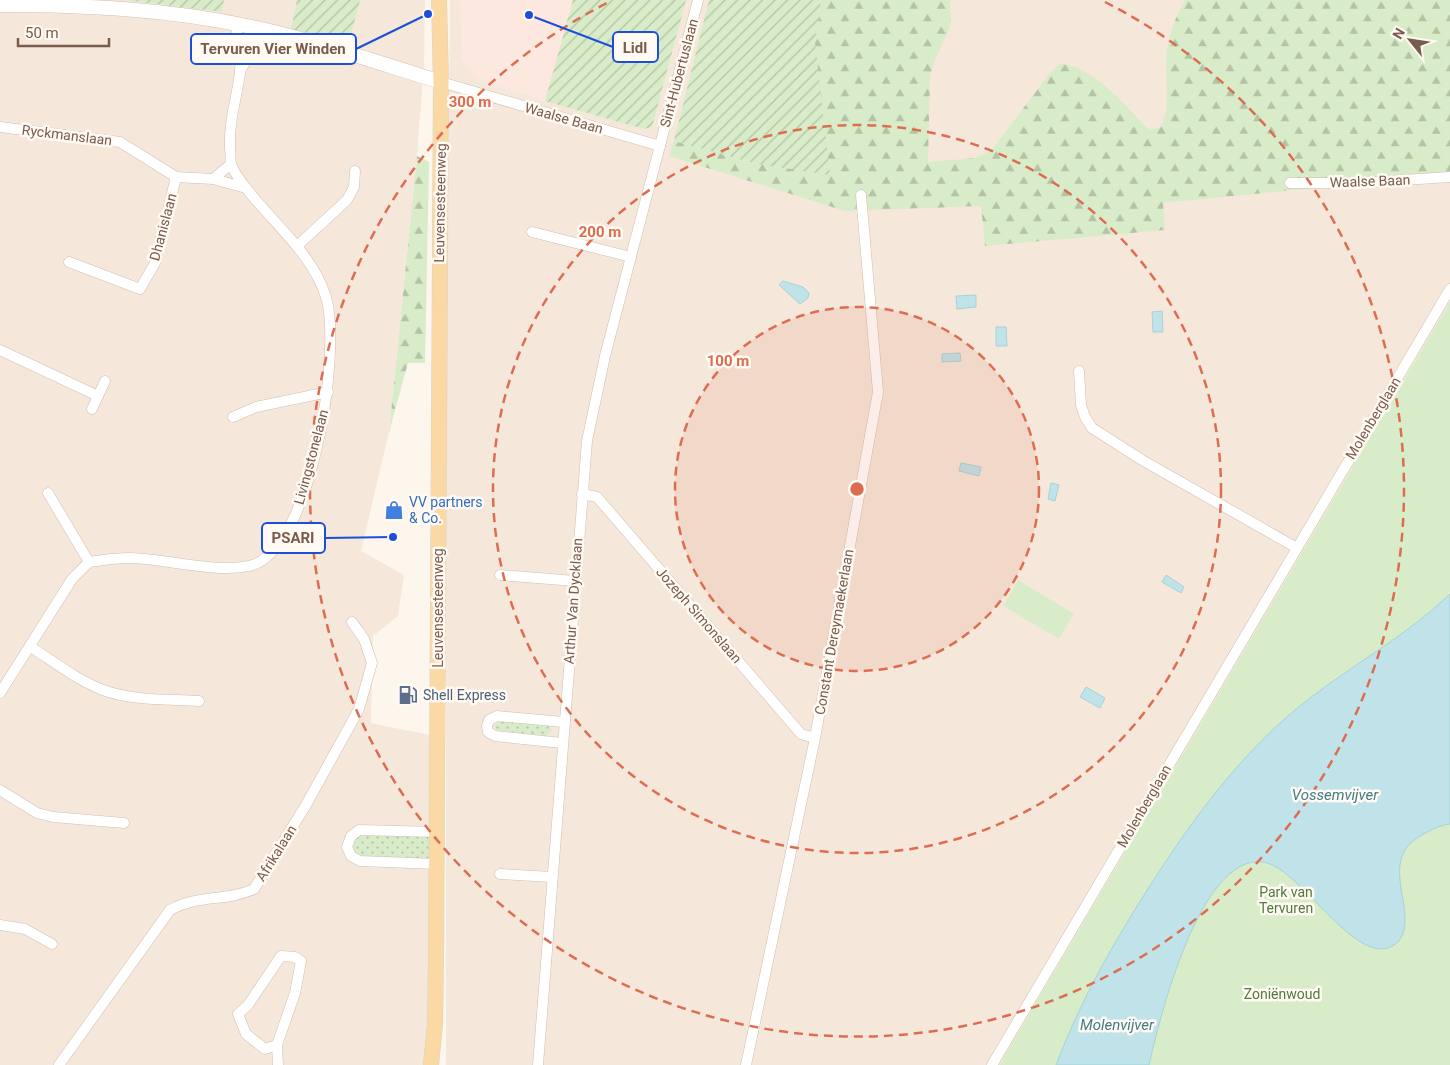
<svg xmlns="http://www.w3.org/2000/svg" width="1450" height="1065" font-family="Roboto,sans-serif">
<defs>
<pattern id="grass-dots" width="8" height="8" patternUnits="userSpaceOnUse" patternTransform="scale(1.25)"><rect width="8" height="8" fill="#d8ecc9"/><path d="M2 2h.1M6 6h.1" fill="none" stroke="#b4c2a5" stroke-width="1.8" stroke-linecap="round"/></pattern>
<pattern id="forest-firs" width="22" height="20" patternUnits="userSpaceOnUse" patternTransform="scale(1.25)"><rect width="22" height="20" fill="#d8ecc9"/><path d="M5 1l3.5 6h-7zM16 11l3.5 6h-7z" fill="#b4c2a5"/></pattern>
<pattern id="garden-furrows" width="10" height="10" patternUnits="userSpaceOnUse" patternTransform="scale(1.25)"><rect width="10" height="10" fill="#d8ecc9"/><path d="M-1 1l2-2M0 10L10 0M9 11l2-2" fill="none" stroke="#b4c2a5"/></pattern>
</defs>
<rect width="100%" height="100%" fill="#fdf6ec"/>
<g fill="#f5e8da">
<path d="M0,0h425l-1,64 -7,92 -28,276 -28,119 43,24 -6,41 -25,20 -2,87 59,12 2,144 -5,186h-427z"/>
<path d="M450,0h1000v302l-451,763h-553v-617z"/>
</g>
<path fill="#fde8e0" d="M460,0h113l-28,101 -67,-21 -16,-21z"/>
<g fill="url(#grass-dots)">
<path d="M501,721l49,4 2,5 -6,6 -48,-4 -4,-7z"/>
<path d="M368,835l63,1v24l-70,-3 -7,-5 -1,-8 5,-8z"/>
</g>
<g fill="url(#forest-firs)">
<path d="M821,0h129l1,21 -3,11 -14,30 -4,15 -2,85 47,-4 17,-8 57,-76 11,-10c28,-1 67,42 85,62l4,3 10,-1c14,-15 4,-54 8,-76 2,-18 9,-36 18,-52h265v173l-99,5 -37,10 -151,15 2,27 -180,16 -4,-40 -136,5 -176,-55 5,-15 83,23 58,-122z"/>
<path d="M417,156l12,6 -4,201h-17l-19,69z"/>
</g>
<g fill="#d8ecc9">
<path d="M1450,302v763h-451z"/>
<path d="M1018,580l56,34 -15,25 -56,-33z"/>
</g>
<g fill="url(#garden-furrows)">
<path d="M125,0h99l-2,12z"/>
<path d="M297,0h63l-11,43 -58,-14z"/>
<path d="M573,0h113l-34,127 -8,2 -99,-28z"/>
<path d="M709,0h112l-6,42 15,133 -73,-11 -83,-23z"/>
</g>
<g fill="#bfe3e8" stroke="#a5d3da">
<path d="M783,281l20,6 6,6 -1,5 -8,6 -21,-19z"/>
<path d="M976,295v12l-19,2 -1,-13z"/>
<path d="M1162,311l1,21h-10l-1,-20z"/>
<path d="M996,327h10l1,19h-11z"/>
<path d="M960,353l1,8 -19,1v-8z"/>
<path d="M961,463l20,4 -2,9 -20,-5z"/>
<path d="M1051,483l8,2 -4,16 -7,-2z"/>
<path d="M1166,575l18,12 -3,6 -19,-11z"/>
<path d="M1450,594v230c-10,1 -19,6 -28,11 -47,25 -2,76 -23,106 -38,38 -96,-73 -136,-79 -63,-9 -104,158 -114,203h-93c24,-64 58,-123 95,-181 40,-62 82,-120 138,-169 51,-44 112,-74 161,-121z"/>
<path d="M1086,687l19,11 -5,10 -20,-11z"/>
</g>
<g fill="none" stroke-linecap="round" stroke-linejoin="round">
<g stroke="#d1beb0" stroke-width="11">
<g id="street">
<path d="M240,71l25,-41"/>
<path d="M441,82l219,64"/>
<path d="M0,127l120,15 56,35 37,2 33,9"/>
<path d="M213,179l18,-15"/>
<path d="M1290,183h67l93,-6"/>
<path d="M532,232l99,25"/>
<path d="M297,246l50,-46 7,-13 1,-16"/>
<path d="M69,262l71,27 15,-26 21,-86"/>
<path d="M0,350l98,46"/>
<path d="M1079,371l2,34 4,12 7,11 50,32 155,88"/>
<path d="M92,409l13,-28"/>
<path d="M233,417l23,-10 72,-15"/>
<path d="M48,493l41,69"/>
<path d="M582,494l15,3 204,237 14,4"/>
<path d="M500,575l75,6"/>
<path d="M31,647c23,15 46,33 72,43 30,11 65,9 96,11"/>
<path d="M0,693l72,-114 17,-17c13,-2 28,-4 42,-4 36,1 82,15 118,8 63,-13 93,-216 77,-269 -12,-39 -46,-68 -71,-98 -8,-10 -20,-23 -24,-35 -1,-4 0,-11 -1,-15 -1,-30 6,-47 10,-76 2,-15 -3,-33 -4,-49"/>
<path d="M562,743l-67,-7 -7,-4 -1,-6 2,-6 8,-4 67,6"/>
<path d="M0,790l37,23 16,4 71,6"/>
<path d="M437,832l-78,-2 -8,6 -4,11 4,9 9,5 77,3"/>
<path d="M500,874l52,3"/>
<path d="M0,925l25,4 27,15"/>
<path d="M277,1045l-12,4 -19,-15 -8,-20 10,-9 33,-49 14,1 6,4 -6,32 -18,52 1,20"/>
<path d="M59,1065l111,-155c29,-16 55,-8 84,-21l52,-84 53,-96 13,-46 -8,-24 -12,-17"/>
<path d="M538,1065l49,-624 18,-85 93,-356"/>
<path d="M746,1065l69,-327 63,-346 -17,-197"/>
<path d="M992,1065l458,-776"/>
</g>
</g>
<g stroke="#d6c0b0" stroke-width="15">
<path id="secondary" d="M0,5c85,0 169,4 252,22 64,14 127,36 189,55"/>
</g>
<g stroke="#dad1cd" stroke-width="16">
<path id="primary" d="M431,1065l4,-41 1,-66 5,-876 -2,-82"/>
</g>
<use href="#street" stroke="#fff" stroke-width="10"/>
<use href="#secondary" stroke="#fff" stroke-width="14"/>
<use href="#primary" stroke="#fbd9a5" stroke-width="15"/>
</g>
<circle cx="857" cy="489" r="182" fill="#dc6d51" fill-opacity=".12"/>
<g fill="none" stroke="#dc6d51" stroke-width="2.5" stroke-dasharray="9 6">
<circle cx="857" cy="489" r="182"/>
<circle cx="857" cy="489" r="364"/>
<path d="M1105 2A547 547 0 1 1 609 2"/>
</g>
<defs>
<g id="shop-bare" transform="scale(1.5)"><path d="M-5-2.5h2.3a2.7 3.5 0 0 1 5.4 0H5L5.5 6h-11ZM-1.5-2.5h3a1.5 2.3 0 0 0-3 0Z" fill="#3f7fe0" stroke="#fffaf3" stroke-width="2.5" paint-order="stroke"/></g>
<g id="fuel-bare" transform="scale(1.5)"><path d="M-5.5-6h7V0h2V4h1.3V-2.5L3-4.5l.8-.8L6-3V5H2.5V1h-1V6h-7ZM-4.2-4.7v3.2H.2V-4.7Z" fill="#5c6f8a" stroke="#fffaf3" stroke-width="2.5" paint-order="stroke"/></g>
</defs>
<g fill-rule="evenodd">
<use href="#shop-bare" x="394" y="510"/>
<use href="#fuel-bare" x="408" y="695"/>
</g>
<g text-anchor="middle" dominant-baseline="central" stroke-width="5" stroke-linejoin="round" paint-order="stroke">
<g font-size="14" fill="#7a5c4d" stroke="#fffaf3">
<text transform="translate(679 73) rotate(-75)">Sint-Hubertuslaan</text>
<text transform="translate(564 118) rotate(16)">Waalse Baan</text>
<text transform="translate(67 135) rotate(7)">Ryckmanslaan</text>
<text transform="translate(1370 181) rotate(-2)">Waalse Baan</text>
<text transform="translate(440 203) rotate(-89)">Leuvensesteenweg</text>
<text transform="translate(163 227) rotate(-75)">Dhanislaan</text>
<text transform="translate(1373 418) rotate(-59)">Molenberglaan</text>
<text transform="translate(311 457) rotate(-75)">Livingstonelaan</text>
<text transform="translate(573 601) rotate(-86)">Arthur Van Dycklaan</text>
<text transform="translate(438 608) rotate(-90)">Leuvensesteenweg</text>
<text transform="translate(699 615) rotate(49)">Jozeph Simonslaan</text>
<text transform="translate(834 632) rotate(-80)">Constant Dereymaekerlaan</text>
<text transform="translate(1144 806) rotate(-60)">Molenberglaan</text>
<text transform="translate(276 853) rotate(-58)">Afrikalaan</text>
</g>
<g font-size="14" fill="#366cbe" stroke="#fffaf3" text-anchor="start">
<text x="409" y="502">VV partners<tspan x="409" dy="16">&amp; Co.</tspan></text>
</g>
<g font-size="14" fill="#4e5e75" stroke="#fffaf3" text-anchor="start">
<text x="423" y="695">Shell Express</text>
</g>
<g font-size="14" fill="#537a41" stroke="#fffaf3">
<text x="1286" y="892">Park van<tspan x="1286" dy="16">Tervuren</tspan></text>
<text x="1282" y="994">Zoniënwoud</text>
</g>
<g font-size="15" font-style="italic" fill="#437c86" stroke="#fffaf3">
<text x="1335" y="795">Vossemvijver</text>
<text x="1117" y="1025">Molenvijver</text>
</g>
</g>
<circle cx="857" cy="489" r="8" fill="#dc6d51" stroke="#fffaf3" stroke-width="2.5"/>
<g font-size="15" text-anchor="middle" font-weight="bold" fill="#dc6d51" stroke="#fffaf3" stroke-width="5" stroke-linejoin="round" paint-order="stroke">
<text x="470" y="107">300 m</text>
<text x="600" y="237">200 m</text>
<text x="728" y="366">100 m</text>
</g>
<path fill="none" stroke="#1d4ed8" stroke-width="2" d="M529 15L613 47M428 14L356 49M393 537L325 538"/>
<g fill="#1d4ed8" stroke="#fffaf3" stroke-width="2">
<circle cx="529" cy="15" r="5"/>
<circle cx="428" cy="14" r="5"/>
<circle cx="393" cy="537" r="5"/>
</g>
<g fill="#fffaf3" stroke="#1d4ed8" stroke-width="2">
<rect x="613" y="32" width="45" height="30" rx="5"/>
<rect x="191" y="34" width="165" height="30" rx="5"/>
<rect x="262" y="523" width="63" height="30" rx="5"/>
</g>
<g font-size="15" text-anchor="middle" font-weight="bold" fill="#7a5c4d">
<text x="635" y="53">Lidl</text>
<text x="273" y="54">Tervuren Vier Winden</text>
<text x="293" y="543">PSARI</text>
</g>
<g transform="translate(1410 40) rotate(300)" stroke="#fffaf3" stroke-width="4" paint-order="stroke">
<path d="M0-4L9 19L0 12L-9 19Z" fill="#7a5c4d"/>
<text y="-8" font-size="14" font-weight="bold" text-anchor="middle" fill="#7a5c4d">N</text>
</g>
<path d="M18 38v8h91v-8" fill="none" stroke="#7a5c4d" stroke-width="2.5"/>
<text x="25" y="38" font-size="15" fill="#7a5c4d" stroke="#fffaf3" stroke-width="4" paint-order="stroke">50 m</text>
</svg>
